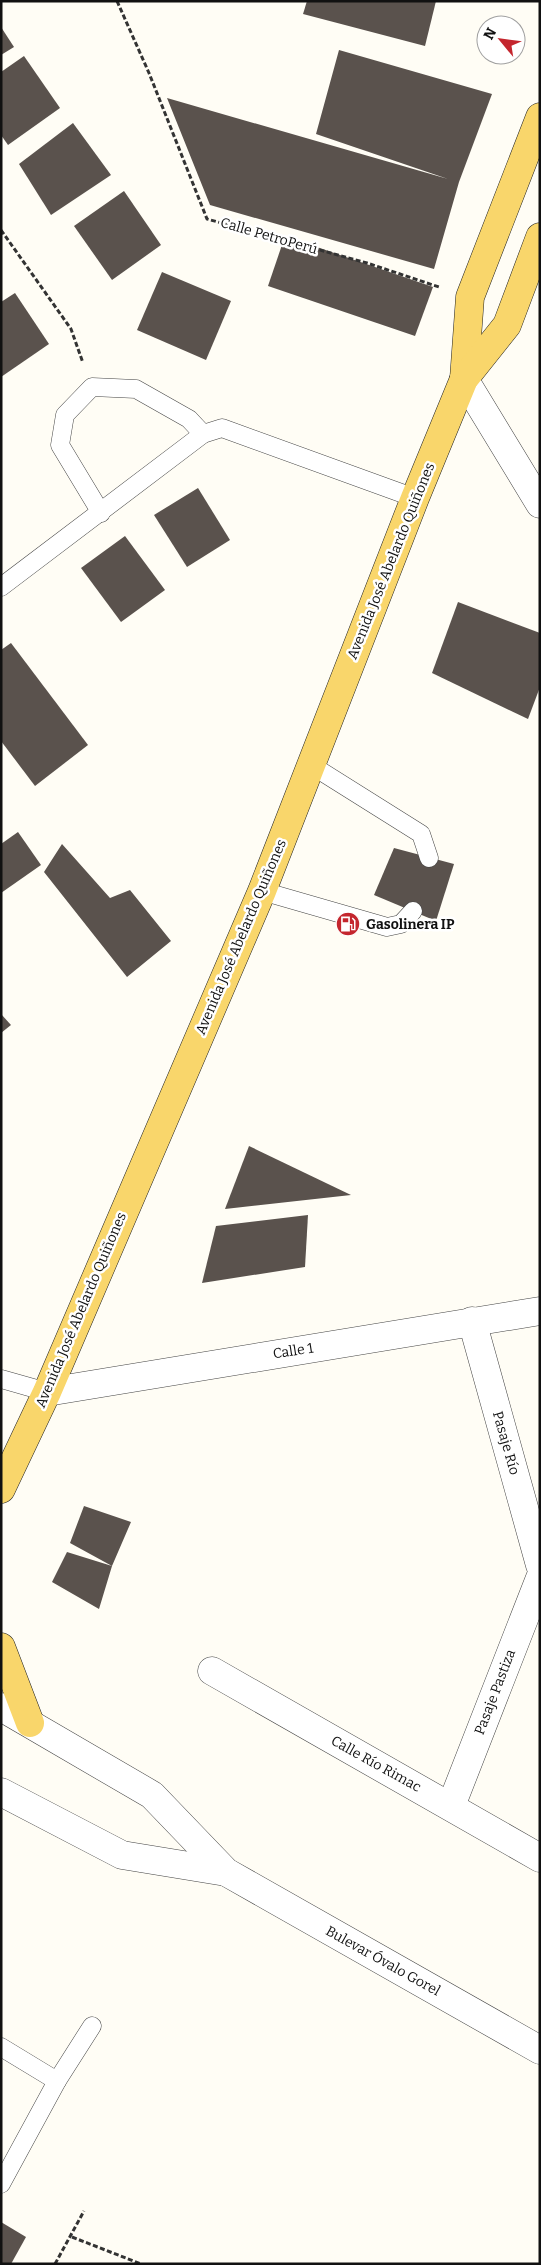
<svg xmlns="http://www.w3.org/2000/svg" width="541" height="2265" font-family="Bitter,serif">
<rect width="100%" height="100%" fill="#fffdf5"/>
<g fill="#5a524d">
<path d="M307,1h129l-11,45 -122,-32z"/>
<path d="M1,27l13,20 -13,8z"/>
<path d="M339,50l153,44 -33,88 -25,87 -224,-64 -43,-107 281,81 -132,-45z"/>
<path d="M24,56l36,52 -52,37 -7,-10v-63z"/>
<path d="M73,123l38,52 -60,40 -32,-51z"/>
<path d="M124,191l37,54 -49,35 -38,-54z"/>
<path d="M285,236l148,51 -18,49 -147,-50z"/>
<path d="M162,272l69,29 -25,59 -69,-30z"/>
<path d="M15,293l34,51 -48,33v-75z"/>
<path d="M198,488l32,52 -43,27 -33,-52z"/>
<path d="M125,536l40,54 -44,32 -40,-54z"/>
<path d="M458,602l82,31v54l-12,32 -96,-46z"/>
<path d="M11,643l77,102 -53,41 -34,-45v-91z"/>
<path d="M18,832l23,33 -40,28v-49z"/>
<path d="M62,844l48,54 20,-8 41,51 -44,36 -83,-105z"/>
<path d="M394,848l60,16 -18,57 -62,-26z"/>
<path d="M1,1014l10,11 -10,8z"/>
<path d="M249,1146l102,49 -126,14z"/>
<path d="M308,1215l-3,52 -103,16 14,-57z"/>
<path d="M84,1506l47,16 -19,44 -13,43 -47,-27 15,-30 45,14 -42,-23z"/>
<path d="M1,2222l25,15 -15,27h-10z"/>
</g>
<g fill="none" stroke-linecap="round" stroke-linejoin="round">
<g stroke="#444" stroke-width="19">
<g id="lane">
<path d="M101,513l-41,-68 5,-30 27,-28 44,2 53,30 14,15"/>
<path d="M1,587l202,-153 19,-6 193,70"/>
<path d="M311,765l110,69 8,24"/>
<path d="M262,891l125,36 14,-3 12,-13"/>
<path d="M1,1379l46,13"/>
<path d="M1,2047l56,34"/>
<path d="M1,2184l56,-103 35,-55"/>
</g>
</g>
<g stroke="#444" stroke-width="29">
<g id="street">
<path d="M464,379l76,125"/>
<path d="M472,1321l68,244"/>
<path d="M47,1392l493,-81"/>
<path d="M212,1671l328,187"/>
<path d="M1,1707l151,88 74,77 314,178"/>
<path d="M1,1792l121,63 104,17"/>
<path d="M451,1806l89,-228"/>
</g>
</g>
<g stroke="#222" stroke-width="29">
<g id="primary">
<path d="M464,379l6,-82 70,-180"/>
<path d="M1,1489l46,-97 215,-501 153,-393 49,-119 43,-54 33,-88"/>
<path d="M1,1647l29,76"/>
</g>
</g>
<g stroke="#333" stroke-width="3" stroke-dasharray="5 2.5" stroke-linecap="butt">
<path d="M117,1l32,72 58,146 160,44 72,24"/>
<path d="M1,230l70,99 12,34"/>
<path d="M72,2237l69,27"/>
<path d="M55,2264l29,-53"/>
</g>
<use href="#lane" stroke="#fff" stroke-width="18"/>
<use href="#street" stroke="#fff" stroke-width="28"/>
<use href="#primary" stroke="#f9d66b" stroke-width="28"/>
</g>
<defs>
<g id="fuel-disc" transform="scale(1.25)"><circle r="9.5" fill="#c4262e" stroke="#fff"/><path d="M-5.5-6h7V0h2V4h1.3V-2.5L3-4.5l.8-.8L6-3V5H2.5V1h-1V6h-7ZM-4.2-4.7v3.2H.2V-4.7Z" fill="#fff"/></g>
</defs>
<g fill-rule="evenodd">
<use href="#fuel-disc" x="348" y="924"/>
</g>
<g text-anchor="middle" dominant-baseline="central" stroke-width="5" stroke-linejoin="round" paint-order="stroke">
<g font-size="14" fill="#111" stroke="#fff">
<text transform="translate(269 236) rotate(16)">Calle PetroPerú</text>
<text transform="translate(391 561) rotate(-68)">Avenida José Abelardo Quiñones</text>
<text transform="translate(241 937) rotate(-67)">Avenida José Abelardo Quiñones</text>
<text transform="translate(81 1310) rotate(-67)">Avenida José Abelardo Quiñones</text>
<text transform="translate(293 1351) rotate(-9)">Calle 1</text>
<text transform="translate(506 1443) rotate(74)">Pasaje Río</text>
<text transform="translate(495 1692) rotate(-69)">Pasaje Pastiza</text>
<text transform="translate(376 1764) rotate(29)">Calle Río Rimac</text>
<text transform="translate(383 1961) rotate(29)">Bulevar Óvalo Gorel</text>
</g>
<g font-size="14" font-weight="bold" fill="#111" stroke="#fff" text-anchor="start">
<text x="366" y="924">Gasolinera IP</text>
</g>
</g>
<rect width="541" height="2265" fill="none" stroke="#111111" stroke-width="5"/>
<g transform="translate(501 40) rotate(299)"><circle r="24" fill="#ffffff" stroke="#a0a0a0"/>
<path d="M0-4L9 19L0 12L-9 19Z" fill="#c4262e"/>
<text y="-8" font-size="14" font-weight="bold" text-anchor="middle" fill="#111111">N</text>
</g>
</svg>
